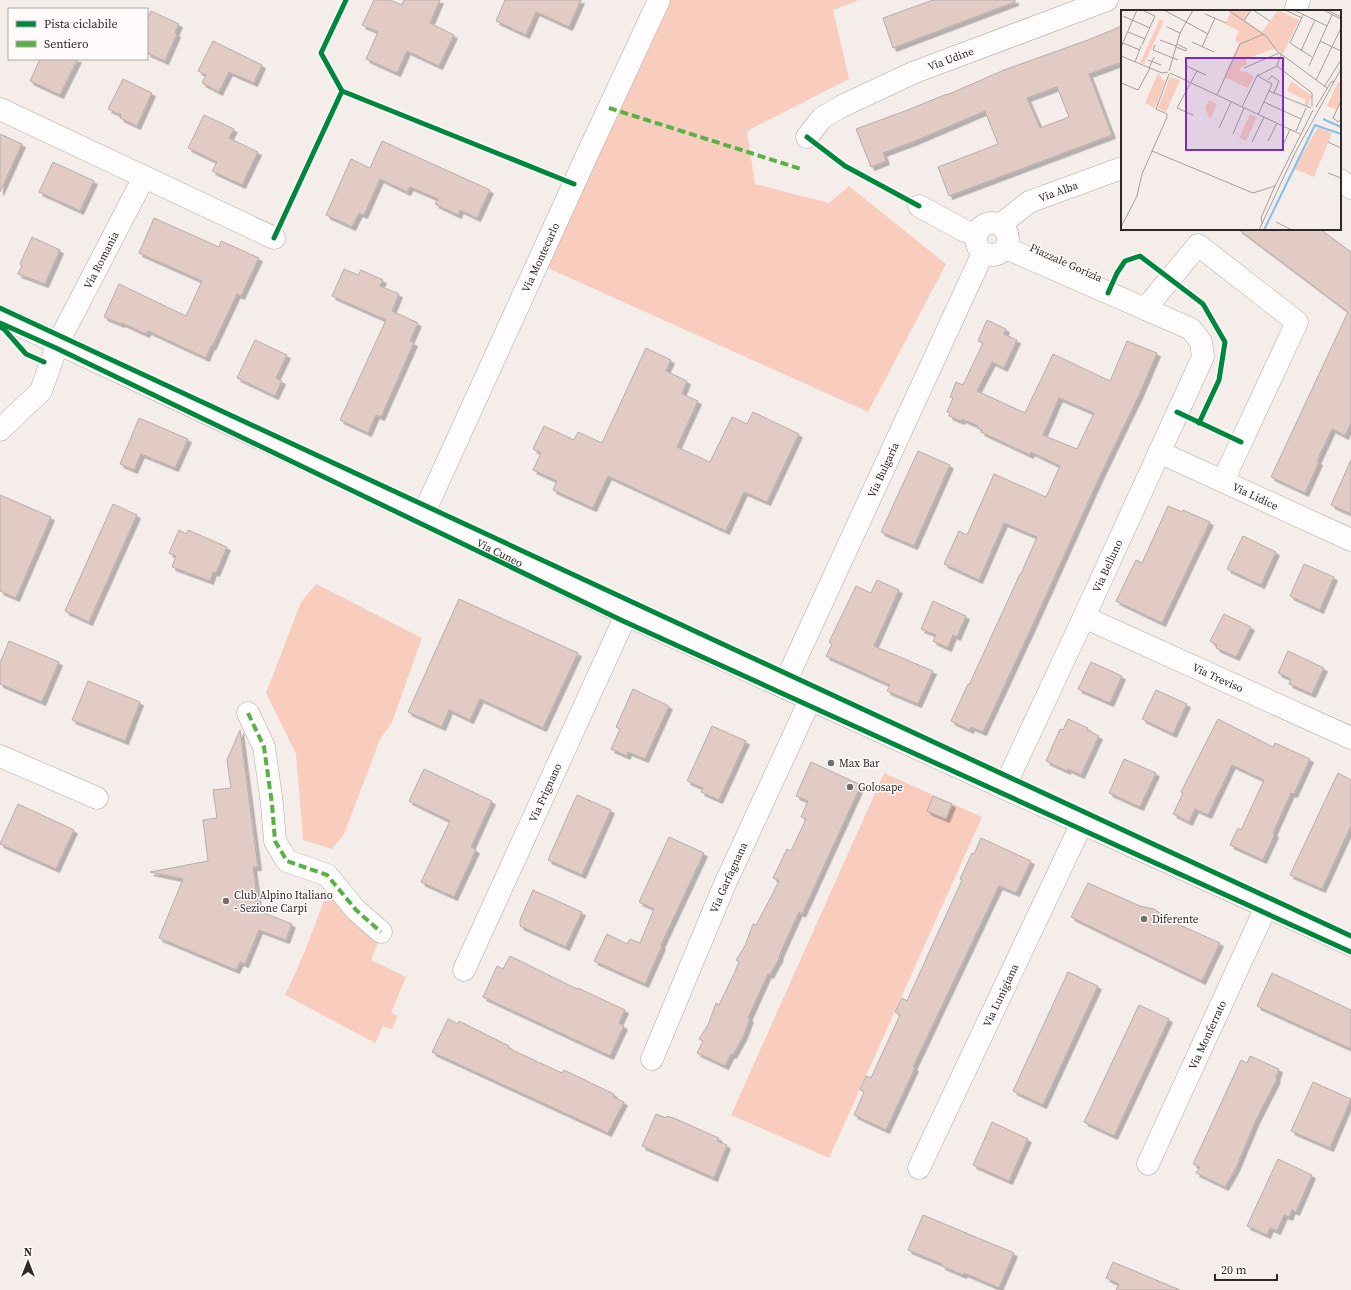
<svg xmlns="http://www.w3.org/2000/svg" width="1351" height="1290" font-family="'Source Serif 4',serif">
<defs>
<filter id="shadow"><feDropShadow dx="3.5" dy="3.5" stdDeviation="0" flood-color="#0004"/></filter>
</defs>
<rect width="100%" height="100%" fill="#f5edea"/>
<g fill="#f8cdbe">
<path d="M647,0h212l-26,10 16,69 -102,52 8,53 74,19 20,-17 97,78 -78,148 -338,-152z"/>
<path d="M316,584l106,54 -30,84 -12,17 -36,95 -12,15 -29,-9 -7,-86 -30,-61 35,-91z"/>
<path d="M884,773l98,44 -153,341 -98,-43z"/>
<path d="M331,880l47,62 -7,18 35,17 -15,36 7,3 -6,13 -9,-3 -8,17 -90,-48c18,-37 33,-76 46,-115z"/>
</g>
<g fill="#e2cbc4" stroke="#b4aeac" fill-rule="evenodd" filter="url(#shadow)">
<path d="M374,0h16l12,5 2,-5h36l-10,23 24,12 -15,31 -32,-15 -10,22 -31,-14 12,-27 -16,-7z"/>
<path d="M505,0h76l-12,27 -33,-15 -10,23 -30,-14z"/>
<path d="M933,0h82v2l-122,46 -10,-30z"/>
<path d="M151,11l28,13 -4,9 2,1 -12,27 -18,-8v-33z"/>
<path d="M1122,26v36l-33,12 23,61 -163,61 -11,-29 60,-23 -13,-33 -70,30 -32,12 3,8 -15,6 -15,-38 49,-18 42,-17v1l57,-25 84,-30zM1057,87l12,30 -29,11 -13,-30z"/>
<path d="M213,41l49,24 -8,18 -25,-11 -10,20 -17,-9 4,-8 -8,-4z"/>
<path d="M40,59h38l-18,36 -30,-14z"/>
<path d="M123,79l29,14 -15,33 -17,-8 1,-3 -13,-6z"/>
<path d="M204,115l30,14 -5,9 29,14 -16,33 -30,-14 5,-9 -29,-14z"/>
<path d="M0,134l22,10 -22,48z"/>
<path d="M382,141l108,49 -13,28 -17,-8 -2,5 -23,-11 3,-5 -28,-12 -3,5 -27,-13 -16,36 -5,-2 -7,14 -26,-12 25,-56 19,9z"/>
<path d="M53,162l41,19 -14,30 -41,-19z"/>
<path d="M154,218l65,29 2,-6 38,17 -18,38 -4,-2 -25,53 -1,-1 -5,12 -58,-27 -2,3 -24,-11 -1,1 -17,-7 15,-33 67,32 16,-35 -63,-28z"/>
<path d="M1238,229h82l31,23v171l-6,13 -13,-7 -15,32 2,1 -14,31 -34,-16 77,-165z"/>
<path d="M32,237l28,13 -15,34 -27,-10 4,-9 -2,-1z"/>
<path d="M344,269l14,6 3,-5 22,10 -3,6 19,8 -7,17 26,12 -8,18 4,2 -33,74 -5,-2 -8,18 -28,-13 46,-100 -54,-24z"/>
<path d="M987,320l19,9 -2,5 13,6 -13,28 -12,-6 -15,29 48,22 28,-59 57,27 17,-40 30,12 -17,40 -40,83 -65,144 -52,112 -12,-5 -1,3 -19,-9 17,-37 1,1 51,-111h1l16,-37 -33,-14 -25,57 -35,-16 15,-33 8,4 27,-61 52,23 14,-31 -29,-14 -1,3 -49,-23 1,-2 -5,-2 1,-2 -16,-7 -1,2 -12,-5 1,-3 -3,-1 6,-14 -3,-1 6,-15 7,3 20,-42 -5,-2zM1059,398l35,15 -17,36 -34,-14z"/>
<path d="M255,340l32,15 -11,23 6,3 -7,15 -38,-18z"/>
<path d="M646,348l25,12 -5,11 21,10 -5,13 16,7 -21,46 33,15 22,-45 15,7 6,-12 46,22 -32,68 -23,-10 -18,39 -118,-55 -15,32 -40,-18 4,-9 -24,-11 8,-17 -8,-4 11,-23 30,14 4,-8 24,11z"/>
<path d="M139,418l49,21 -13,29 -34,-14 -7,16 -14,-6z"/>
<path d="M918,451l32,14 -36,81 -33,-14z"/>
<path d="M1351,460v54l-20,-9z"/>
<path d="M0,495l51,22 -35,81 -16,-7z"/>
<path d="M113,504l24,11 -48,107 -24,-11z"/>
<path d="M1168,506l14,6 1,-2 27,12 -48,101 -46,-22 20,-41 6,3z"/>
<path d="M179,530l7,4 2,-4 39,17 -11,26 -3,-1 -3,9 -38,-14 4,-11 -7,-3z"/>
<path d="M1243,536l33,16 -15,33 -34,-16z"/>
<path d="M1304,564l30,13 -14,33 -30,-14z"/>
<path d="M877,580l22,10 -25,56 59,25 -15,33 -31,-13 3,-6 -64,-29 6,-12 -3,-2 27,-56 15,7z"/>
<path d="M459,599l119,54 -35,75 -63,-29 -10,21 -21,-10 -7,17 -34,-15z"/>
<path d="M933,601l33,15 -9,21 -4,-2 -5,13 -15,-7 3,-6 -15,-6z"/>
<path d="M1224,614l27,13 -15,30 -20,-9 1,-3 -7,-4z"/>
<path d="M9,641l50,21 -17,40 -42,-18v-21z"/>
<path d="M1288,651l36,17 -12,26 -23,-10 2,-5 -13,-6z"/>
<path d="M1091,662l31,14 -12,27 -32,-14z"/>
<path d="M88,681l52,21 -15,39 -53,-21z"/>
<path d="M633,689l36,17 -24,53 -17,-7 -1,4 -16,-7 9,-20 -4,-2z"/>
<path d="M1156,690l31,14 -14,30 -31,-15z"/>
<path d="M1068,719l20,9 -1,2 12,6 -18,39 -13,-6 -1,2 -21,-10 14,-32 3,1z"/>
<path d="M1218,719l55,28 2,-4 35,16 -16,35 -3,-1 -18,40 2,1 -12,26 -33,-15 8,-17 3,2 23,-50 -32,-15 -24,50 -13,-6 -6,13 -16,-8 10,-21 -2,-1z"/>
<path d="M712,726l34,15 -27,59 -18,-8 2,-4 -16,-7z"/>
<path d="M240,730l18,137h-5l6,44 33,13 -6,16 -27,-10 -14,34 -5,-2 -4,8 -77,-32 24,-59 -33,-7 58,-11 -5,-41 14,-2 -4,-28 18,-2 -4,-28z"/>
<path d="M1124,759l32,14 -16,34 -31,-14z"/>
<path d="M811,762l50,23 -59,129 -3,-2 -19,42 -1,5 -2,3 -7,13 -2,-1 -20,44 2,1 -7,18 -10,18 -2,-1 -6,12 -28,-13 6,-12 -4,-2 9,-14 8,-22 3,2 15,-31 5,-12 -3,-2 9,-14 8,-22 3,1 15,-28 8,-16 -6,-3 14,-29 4,2 15,-32 -5,-2 7,-16 -12,-5z"/>
<path d="M424,769l68,32 -21,46 5,3 -22,47 -33,-15 29,-61 -41,-20z"/>
<path d="M1338,773l13,7v46l-29,63 -32,-14z"/>
<path d="M577,795l34,15 -29,65 -34,-15z"/>
<path d="M933,796l19,8 -6,15 -19,-8z"/>
<path d="M18,804l56,26 -18,39 -56,-25z"/>
<path d="M669,837l35,16 -43,92 1,1 -17,38 -51,-23 13,-27 20,10 3,-5 10,4 14,-34 -15,-7z"/>
<path d="M981,838l50,23 -15,32 -17,-7 -86,181 2,1 -29,62 -32,-15 10,-23 -4,-2 6,-14 5,2 29,-63 -5,-3 7,-14 5,3 55,-121 -2,-1 12,-26 2,1z"/>
<path d="M1088,883l52,23 14,3 6,4 4,5 56,25 -18,38 -131,-64z"/>
<path d="M533,890l49,22 -16,35 -46,-21v-6z"/>
<path d="M510,956l67,33 1,-1 47,22 -6,13 5,3 -14,30 -127,-59 14,-31 6,3z"/>
<path d="M1068,972l30,14 -55,119 -30,-14z"/>
<path d="M1272,973l79,37v39l-94,-43z"/>
<path d="M1139,1005l30,14 -55,117 -30,-14z"/>
<path d="M448,1019l10,5 1,-3 50,25 -1,2 28,13 26,12 2,-3 50,24 -1,3 11,5 -16,31 -176,-81z"/>
<path d="M1250,1056l29,13 -3,9 1,1 -21,41 -20,48 -11,19 -29,-14 4,-6 -7,-3 48,-104 6,3z"/>
<path d="M1313,1082l38,17 -21,49 -39,-17z"/>
<path d="M656,1114l10,4 1,-2 9,3 43,19 -2,3 10,4 -13,33 -72,-32z"/>
<path d="M992,1122l36,17 -19,42 -36,-16z"/>
<path d="M1278,1159l34,16 -16,37 -4,-2 -3,7 -5,-2 -7,16 -7,-3 -3,7 -20,-9z"/>
<path d="M923,1215l91,38 -15,35 -35,-15 -1,2 -21,-9v-2l-34,-14z"/>
<path d="M1113,1262l67,28h-64l3,-6 -13,-6z"/>
</g>
<g fill="none" stroke-linecap="round" stroke-linejoin="round">
<g stroke="#afa9a6" stroke-width="23">
<g id="minor">
<path d="M1295,11l4,-11"/>
<path d="M0,109l274,129"/>
<path id="s1" d="M807,137l15,-19 20,-12 73,-34 192,-72"/>
<path d="M1340,180l11,8"/>
<path d="M919,206l46,25 11,3"/>
<circle cx="992" cy="239" r="16"/>
<path id="s2" d="M1000,225l29,-23 93,-34"/>
<path d="M1145,309l53,-64 99,77 -74,159"/>
<path id="s3" d="M0,316l423,199 203,100 378,173 347,157"/>
<path id="s4" d="M0,430l41,-39 17,-48 86,-166"/>
<path id="s5" d="M1159,452l192,88"/>
<path id="s6" d="M423,515l164,-360 72,-155"/>
<path id="s7" d="M1084,617l267,121"/>
<path id="s8" d="M783,687l200,-434"/>
<path d="M248,713l16,34 8,57 3,37 12,20 40,14 29,35 25,22"/>
<path d="M0,756l97,42"/>
<path id="s9" d="M1004,788l80,-171 119,-260 -2,-15 -10,-13 -185,-81"/>
<path id="s10" d="M464,970l162,-355"/>
<path id="s11" d="M652,1059l72,-173 86,-186"/>
<path id="s12" d="M1148,1164l118,-257"/>
<path id="s13" d="M919,1168l163,-345"/>
</g>
</g>
<use href="#minor" stroke="#fefcfc" stroke-width="22"/>
<g stroke="#56b245" stroke-width="4" stroke-dasharray="8 4" stroke-linecap="butt">
<path d="M609,108l192,61"/>
<path d="M248,713l16,34 8,57 3,37 12,20 40,14 29,35 25,22"/>
</g>
<g stroke="#fefbfa" stroke-width="8">
<g id="cycleway">
<path d="M342,91l232,93"/>
<path d="M807,137l38,29 74,40"/>
<path d="M274,238l68,-147 -21,-38 25,-53"/>
<path d="M1108,293l9,-20 8,-12 15,-5 63,48 22,38 -6,38 -20,43"/>
<path d="M0,308l1351,628"/>
<path d="M0,323l56,25 567,273 728,331"/>
<path d="M0,327l4,2 22,25 18,8"/>
<path d="M1177,412l64,30"/>
</g>
</g>
<use href="#cycleway" stroke="#00873e" stroke-width="5"/>
</g>
<g fill="#746e6b" stroke="#fefbfa" stroke-width="1.5">
<circle cx="831" cy="763" r="4"/>
<circle cx="850" cy="787" r="4"/>
<circle cx="226" cy="901" r="4"/>
<circle cx="1144" cy="919" r="4"/>
</g>
<g text-anchor="middle" dominant-baseline="central" stroke-width="3" stroke-linejoin="round" paint-order="stroke">
<g font-size="11" fill="#2e2927" stroke="#fefbfa">
<text stroke="none"><textPath href="#s1" startOffset="166">Via Udine</textPath></text>
<text stroke="none"><textPath href="#s2" startOffset="68">Via Alba</textPath></text>
<text stroke="none"><textPath href="#s6" startOffset="283">Via Montecarlo</textPath></text>
<text stroke="none"><textPath href="#s4" startOffset="201">Via Romania</textPath></text>
<text transform="translate(1066 263) rotate(24)">Piazzale Gorizia</text>
<text stroke="none"><textPath href="#s8" startOffset="239">Via Bulgaria</textPath></text>
<text stroke="none"><textPath href="#s5" startOffset="106">Via Lidice</textPath></text>
<text stroke="none"><textPath href="#s3" startOffset="553">Via Cuneo</textPath></text>
<text stroke="none"><textPath href="#s9" startOffset="245">Via Belluno</textPath></text>
<text stroke="none"><textPath href="#s7" startOffset="147">Via Treviso</textPath></text>
<text stroke="none"><textPath href="#s10" startOffset="195">Via Frignano</textPath></text>
<text stroke="none"><textPath href="#s11" startOffset="197">Via Garfagnana</textPath></text>
<text stroke="none"><textPath href="#s13" startOffset="191">Via Lunigiana</textPath></text>
<text stroke="none"><textPath href="#s12" startOffset="142">Via Monferrato</textPath></text>
</g>
<g font-size="11" fill="#2e2927" stroke="#fefbfa" text-anchor="start">
<text x="839" y="763">Max Bar</text>
<text x="858" y="787">Golosape</text>
<text x="234" y="895">Club Alpino Italiano<tspan x="234" dy="13">- Sezione Carpi</tspan></text>
<text x="1152" y="919">Diferente</text>
</g>
</g>
<g transform="translate(1121 10)">
<rect width="220" height="220" fill="#f5edea"/>
<path d="M108,0h22l-7,10 18,12 16,-22 21,10 -16,34 -8,-6 -29,11 1,5 -7,4v3l7,1 7,5 -6,11 -24,-11 15,-34 -4,-3 4,-9 -14,-7 6,-12zM39,9l4,2 -20,43 -4,-1zM37,63l7,9 -10,26 -10,-5zM49,67l10,3 -14,32 -8,-4zM170,71l21,15 -5,11 -3,-2 2,-5 -19,-9zM217,72l3,1v17l-4,10 -10,-4zM88,90l8,4 -7,15 -5,-11zM129,104l7,3 -11,24 -7,-3zM197,117l14,6 -18,44 -20,-8z" fill="#f8cdbe"/>
<path fill="none" stroke="#84beec" stroke-width="2" d="M202,109l18,8M143,220l51,-105 26,9"/>
<path fill="none" stroke="#a59f9c" stroke-width="1" d="M21,0l13,6 -13,29M43,0l44,24M107,0l38,26 11,15 50,37M132,0l17,11M164,0l17,8M173,0l33,16M202,0l18,9M206,0l14,7M84,4l21,9M182,5l-13,28 22,14M2,6l27,12M123,11l7,-11M46,17l13,6M7,22l17,7M39,30l16,6M199,31l21,10M71,32l22,10M2,33l17,7M34,35l-2,5 25,10M0,37l16,-37M55,37l10,4 1,-2 -10,-5M81,37l13,-29M180,41l14,-31M0,46l41,17 6,-1M27,50l13,5M14,52l6,-16M65,56l20,9M156,56l35,27v13M188,56l23,-51M28,58l5,-11M123,58l35,-15M48,61l11,-38 13,-23M49,63l130,61M137,64l-1,2 20,-10 4,-12M147,70l4,-4 7,5 -5,12M195,70l25,-52M0,73l17,7 12,-22M203,77l17,-27M148,81l42,17M96,85l23,-51 24,-10M220,91l-8,17 5,4 3,-3M143,92l37,17M121,97l15,-31M195,97l15,-25 4,-1M72,105l-16,-7 20,-37M137,105l14,-31 -14,-8M98,118l12,-26M175,121l10,-23M112,124l11,-26M147,131l9,-18M131,132l12,-25M207,132l13,6M163,133l6,-14M31,141l101,42 22,-7M207,163l13,5M155,212l16,8M141,213l-1,-5 13,-30 39,-78M0,217l16,-31 5,-22 25,-57v-3l-11,-5 13,-35M138,220l36,-77 46,-84"/>
<path fill="#7b2cbf" fill-opacity="0.15" stroke="#7b2cbf" stroke-width="2" d="M65,48h97v92h-97z"/>
<rect width="220" height="220" fill="none" stroke="#2e2927" stroke-width="2"/>
</g>
<rect x="8" y="8" width="140" height="52" fill="#fefbfa" stroke="#aba7a6"/>
<rect x="16" y="21" width="20" height="6" fill="#00873e" stroke="#aba7a6"/>
<text x="44" y="28" font-size="12" fill="#2e2927">Pista ciclabile</text>
<rect x="16" y="41" width="20" height="6" fill="#56b245" stroke="#aba7a6"/>
<text x="44" y="48" font-size="12" fill="#2e2927">Sentiero</text>
<g transform="translate(28 1262)" stroke="#fefbfa" stroke-width="3" paint-order="stroke">
<path d="M0-3L7 15L0 10L-7 15Z" fill="#2e2927"/>
<text y="-6" font-size="11" font-weight="bold" text-anchor="middle" fill="#2e2927">N</text>
</g>
<path d="M1215 1274v6h62v-6" fill="none" stroke="#2e2927" stroke-width="2"/>
<text x="1221" y="1274" font-size="12" fill="#2e2927" stroke="#fefbfa" stroke-width="3" paint-order="stroke">20 m</text>
</svg>
